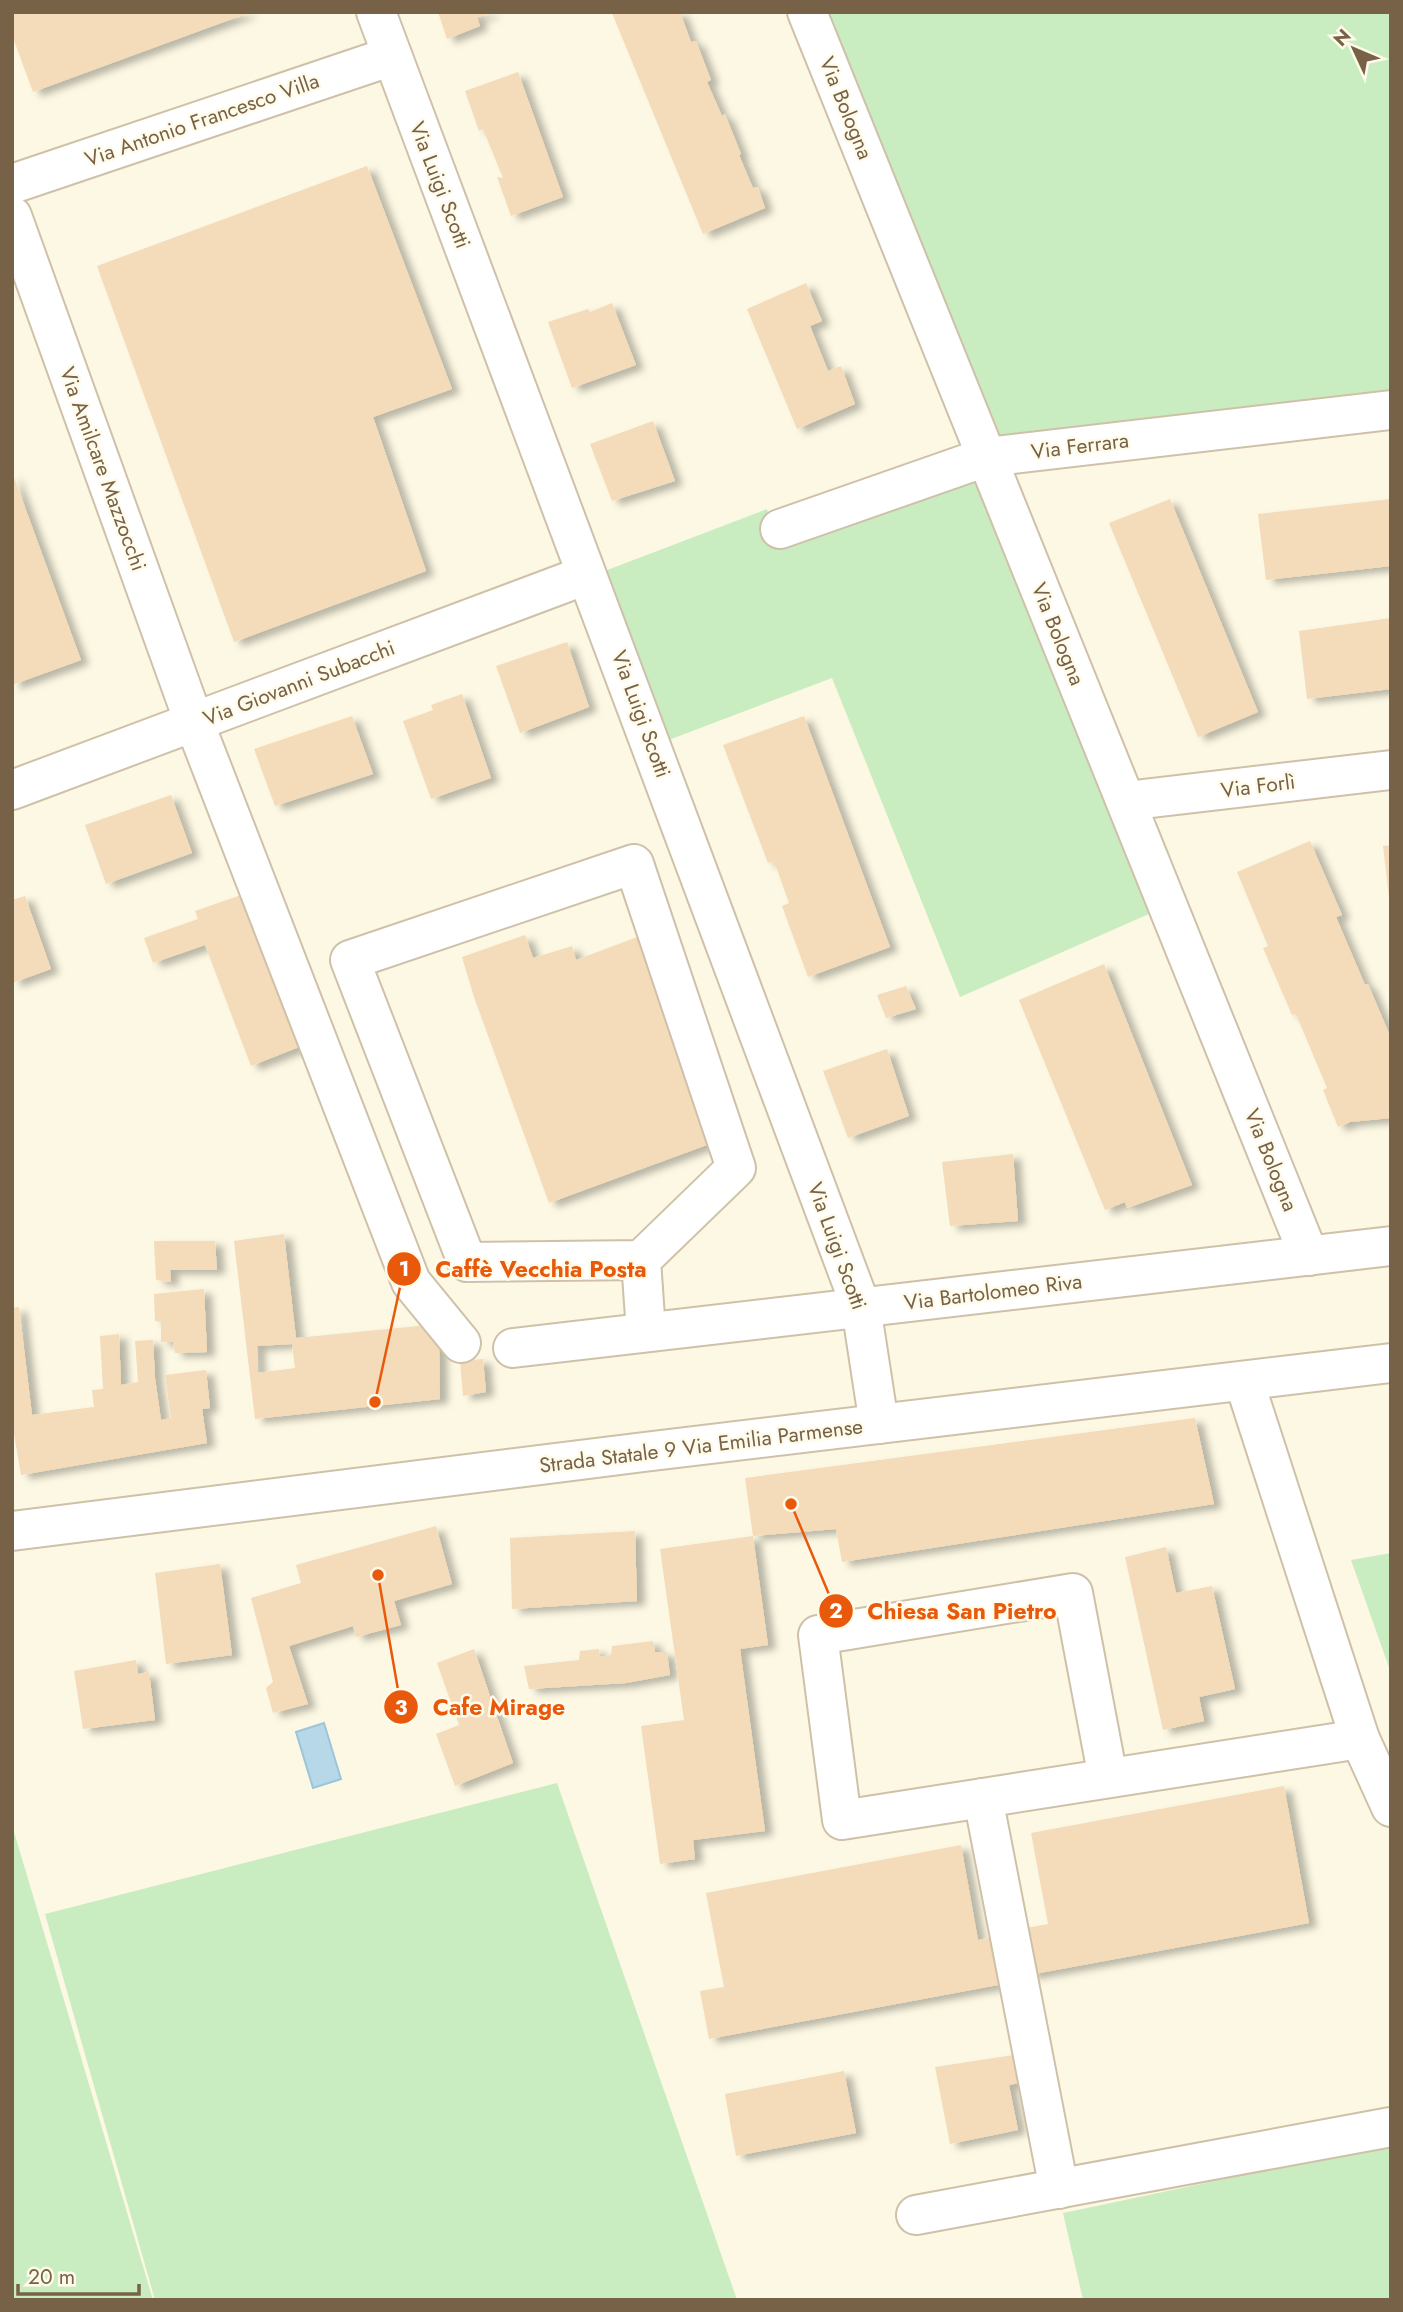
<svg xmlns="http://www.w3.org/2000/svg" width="1403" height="2312" font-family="Jost,sans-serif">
<defs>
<filter id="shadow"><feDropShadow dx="8" dy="4.5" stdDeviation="3.5" flood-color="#0004"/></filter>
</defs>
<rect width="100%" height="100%" fill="#fdf8e3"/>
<g fill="#caecc1">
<path d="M808,12h583v394l-409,53 185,447 -207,91 -128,-319 -179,68 -64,-169 178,-68 7,23 207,-74z"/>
<path d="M1391,1553v120l-40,-113z"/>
<path d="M557,1783l180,517h-582l-110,-386z"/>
<path d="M12,1825l141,475h-141z"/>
<path d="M1391,2144v156h-308l-20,-87z"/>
</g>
<path fill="#b6d8e8" stroke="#9cc5da" stroke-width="2" d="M324,1723l17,56 -28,9 -17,-56z"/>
<g fill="#f4dbb9" fill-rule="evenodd" filter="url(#shadow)">
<path d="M12,12h239l-218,80 -21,-57z"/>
<path d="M438,12h53l1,1 -15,4 3,9 -33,13z"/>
<path d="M680,12l11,30 5,-1 15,39 -4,2 15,34 3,-2 16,40 -2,1 14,33 5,-1 7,21 -62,26 -91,-221z"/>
<path d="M518,72l45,125 -52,19 -14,-39 6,1 -20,-49 -4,2 -14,-40z"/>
<path d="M367,166l85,223 -79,28 53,154 -192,71 -137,-376z"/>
<path d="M806,283l16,38 -12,5 18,45 13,-5 14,38 -58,25 -50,-120z"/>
<path d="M612,303l24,62 -64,23 -24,-66 40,-13 2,3z"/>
<path d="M653,421l22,60 -63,20 -22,-57z"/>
<path d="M12,472l69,188 -69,25z"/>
<path d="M1170,499l88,213 -60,25 -89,-214z"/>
<path d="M1391,499v67l-125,14 -8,-66z"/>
<path d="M1391,618v71l-84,10 -8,-68z"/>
<path d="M567,642l22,65 -69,26 -24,-67z"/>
<path d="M462,694l29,84 -60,21 -28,-78 30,-11 -2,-5z"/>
<path d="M352,716l21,58 -98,32 -21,-57z"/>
<path d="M804,716l86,231 -82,30 -26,-71 7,-3 -15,-42 -6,2 -45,-118z"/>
<path d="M171,795l21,58 -86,31 -21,-59z"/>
<path d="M1310,841l32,74 -6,2 29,68 3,-1 23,54v80l-41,4 -12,5 -15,-37 4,-2 -31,-74 -4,1 -29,-67 5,-2 -31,-74z"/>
<path d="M1391,845v52h-2l-6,-51z"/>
<path d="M241,895l58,152 -48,19 -46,-121 -52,18 -9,-25 54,-19 -3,-8z"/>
<path d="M25,896l26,73 -39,14v-83z"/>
<path d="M525,935l8,23 39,-12 4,14 64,-24 75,206 -166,61 -75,-206 -12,-40z"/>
<path d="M1104,964l88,221 -65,23 -2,-6 -20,8 -86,-210z"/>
<path d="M906,986l10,23 -30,9 -9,-23z"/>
<path d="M887,1049l22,67 -61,22 -25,-67z"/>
<path d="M1013,1154l5,67 -68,5 -8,-64z"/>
<path d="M284,1234l12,104 143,-14 1,75 -185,20 -21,-178zM292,1344l3,24 -37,5 -1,-27z"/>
<path d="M154,1241h61l2,29h-47l1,12 -15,-2z"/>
<path d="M204,1289l3,63 -32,1 -2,-11h-12v-20l-6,-1 -1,-27z"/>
<path d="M19,1307l13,108 62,-8 -2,-17 11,-1 -3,-53 19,-2 2,51 17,-3 -3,-41 18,-1 2,38 6,42 10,-2 -6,-43 41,-5 4,38 -8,1 5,34 -186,32 -9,-53v-114z"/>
<path d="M483,1359l3,33 -23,4 -3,-35z"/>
<path d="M1195,1418l19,86 -372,58 -6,-33 -83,7 -8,-58z"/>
<path d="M436,1526l16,58 -58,17 7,24 -45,12 -3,-11 -64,20 19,58 -35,9 -7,-25 7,-6 -22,-84 50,-15 -5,-18z"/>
<path d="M635,1531l2,70 -125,8 -2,-71z"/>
<path d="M753,1536l15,109 -28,4 25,182 -72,9 2,19 -35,5 -19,-138 43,-6 -24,-171z"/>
<path d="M1166,1547l10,46 36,-7 23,103 -36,8 5,24 -41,9 -38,-173z"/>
<path d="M220,1564l12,91 -66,9 -11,-91z"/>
<path d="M653,1641l2,11h12l3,23 -44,8 -97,6 -5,-23 55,-6 1,-9 19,-2 1,8 11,-2 1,-9z"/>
<path d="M474,1649l39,114 -58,23 -19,-52 23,-9 -22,-62z"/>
<path d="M136,1660l2,14 11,-2 6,48 -72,9 -9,-58z"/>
<path d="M1284,1786l25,137 -280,52 -8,-46 27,-5 -17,-91z"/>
<path d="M961,1845l17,95 27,-5 9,47 -305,57 -9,-48 24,-4 -18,-94z"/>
<path d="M1014,2055l5,28 -10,2 9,45 -68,14 -15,-77z"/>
<path d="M844,2071l12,62 -120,23 -11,-62z"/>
</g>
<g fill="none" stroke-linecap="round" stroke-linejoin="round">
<g stroke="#cfc1a9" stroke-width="42">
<g id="minor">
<path d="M376,12l485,1295 18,117"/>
<path d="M807,12l502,1244"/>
<path d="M12,184l380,-128"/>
<path d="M12,216l182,506 217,560 50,61"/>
<path d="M780,529l206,-72 405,-47"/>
<path d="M12,790l574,-215"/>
<path d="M1126,801l265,-31"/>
<path d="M641,1260l-174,2 -117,-302 284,-96 102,304 -95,92 5,72"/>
<path d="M513,1348l878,-102"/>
<path d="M1244,1381l116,358 31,68"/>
<path d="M12,1531l632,-79 747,-89"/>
<path d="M983,1798l-141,22 -24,-185 255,-42 35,185"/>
<path d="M1059,2189l-76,-391 377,-59"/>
<path d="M916,2215l475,-88"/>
</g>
</g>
<use href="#minor" stroke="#fff" stroke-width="38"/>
</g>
<g text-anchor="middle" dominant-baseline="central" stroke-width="5" stroke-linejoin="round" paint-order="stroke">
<g font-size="21" fill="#776147" stroke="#fffbea">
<text transform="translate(846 108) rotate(68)">Via Bologna</text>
<text transform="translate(202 120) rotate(-19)">Via Antonio Francesco Villa</text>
<text transform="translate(440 185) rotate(69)">Via Luigi Scotti</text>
<text transform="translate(1080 446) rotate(-7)">Via Ferrara</text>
<text transform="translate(103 469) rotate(70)">Via Amilcare Mazzocchi</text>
<text transform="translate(1058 634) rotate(68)">Via Bologna</text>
<text transform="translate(299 683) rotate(-21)">Via Giovanni Subacchi</text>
<text transform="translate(641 714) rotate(70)">Via Luigi Scotti</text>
<text transform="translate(1258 786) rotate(-7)">Via Forlì</text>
<text transform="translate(1271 1160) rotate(68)">Via Bologna</text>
<text transform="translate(837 1246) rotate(70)">Via Luigi Scotti</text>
<text transform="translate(993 1292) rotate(-7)">Via Bartolomeo Riva</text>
<text transform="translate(701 1446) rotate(-7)">Strada Statale 9 Via Emilia Parmense</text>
</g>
</g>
<path fill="none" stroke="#e8590c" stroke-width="2.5" d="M375 1402L404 1269M791 1504L836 1611M378 1575L401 1707"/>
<g fill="#e8590c" stroke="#fffbea" stroke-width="2.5">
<circle cx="375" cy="1402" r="7"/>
<circle cx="791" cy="1504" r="7"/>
<circle cx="378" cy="1575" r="7"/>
<circle cx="404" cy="1269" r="18"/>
<circle cx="836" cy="1611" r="18"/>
<circle cx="401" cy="1707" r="18"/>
</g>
<g font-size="21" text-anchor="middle" font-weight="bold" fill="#fff">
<text x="404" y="1276">1</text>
<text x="836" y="1618">2</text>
<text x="401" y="1715">3</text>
</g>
<g font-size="23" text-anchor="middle" font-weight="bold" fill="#e8590c" stroke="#fffbea" stroke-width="5" stroke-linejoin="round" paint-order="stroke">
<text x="541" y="1277">Caffè Vecchia Posta</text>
<text x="962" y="1619">Chiesa San Pietro</text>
<text x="499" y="1715">Cafe Mirage</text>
</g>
<rect width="1403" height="2312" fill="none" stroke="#776147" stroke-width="28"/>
<g transform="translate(1354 49) rotate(314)" stroke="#fffbea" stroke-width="5" paint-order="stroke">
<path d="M0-5L12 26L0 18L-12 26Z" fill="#776147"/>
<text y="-10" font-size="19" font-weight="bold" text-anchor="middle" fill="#776147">N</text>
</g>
<path d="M18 2284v10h121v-10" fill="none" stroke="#776147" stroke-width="3.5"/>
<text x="28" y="2284" font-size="21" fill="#776147" stroke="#fffbea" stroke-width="5" paint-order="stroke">20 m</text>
</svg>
